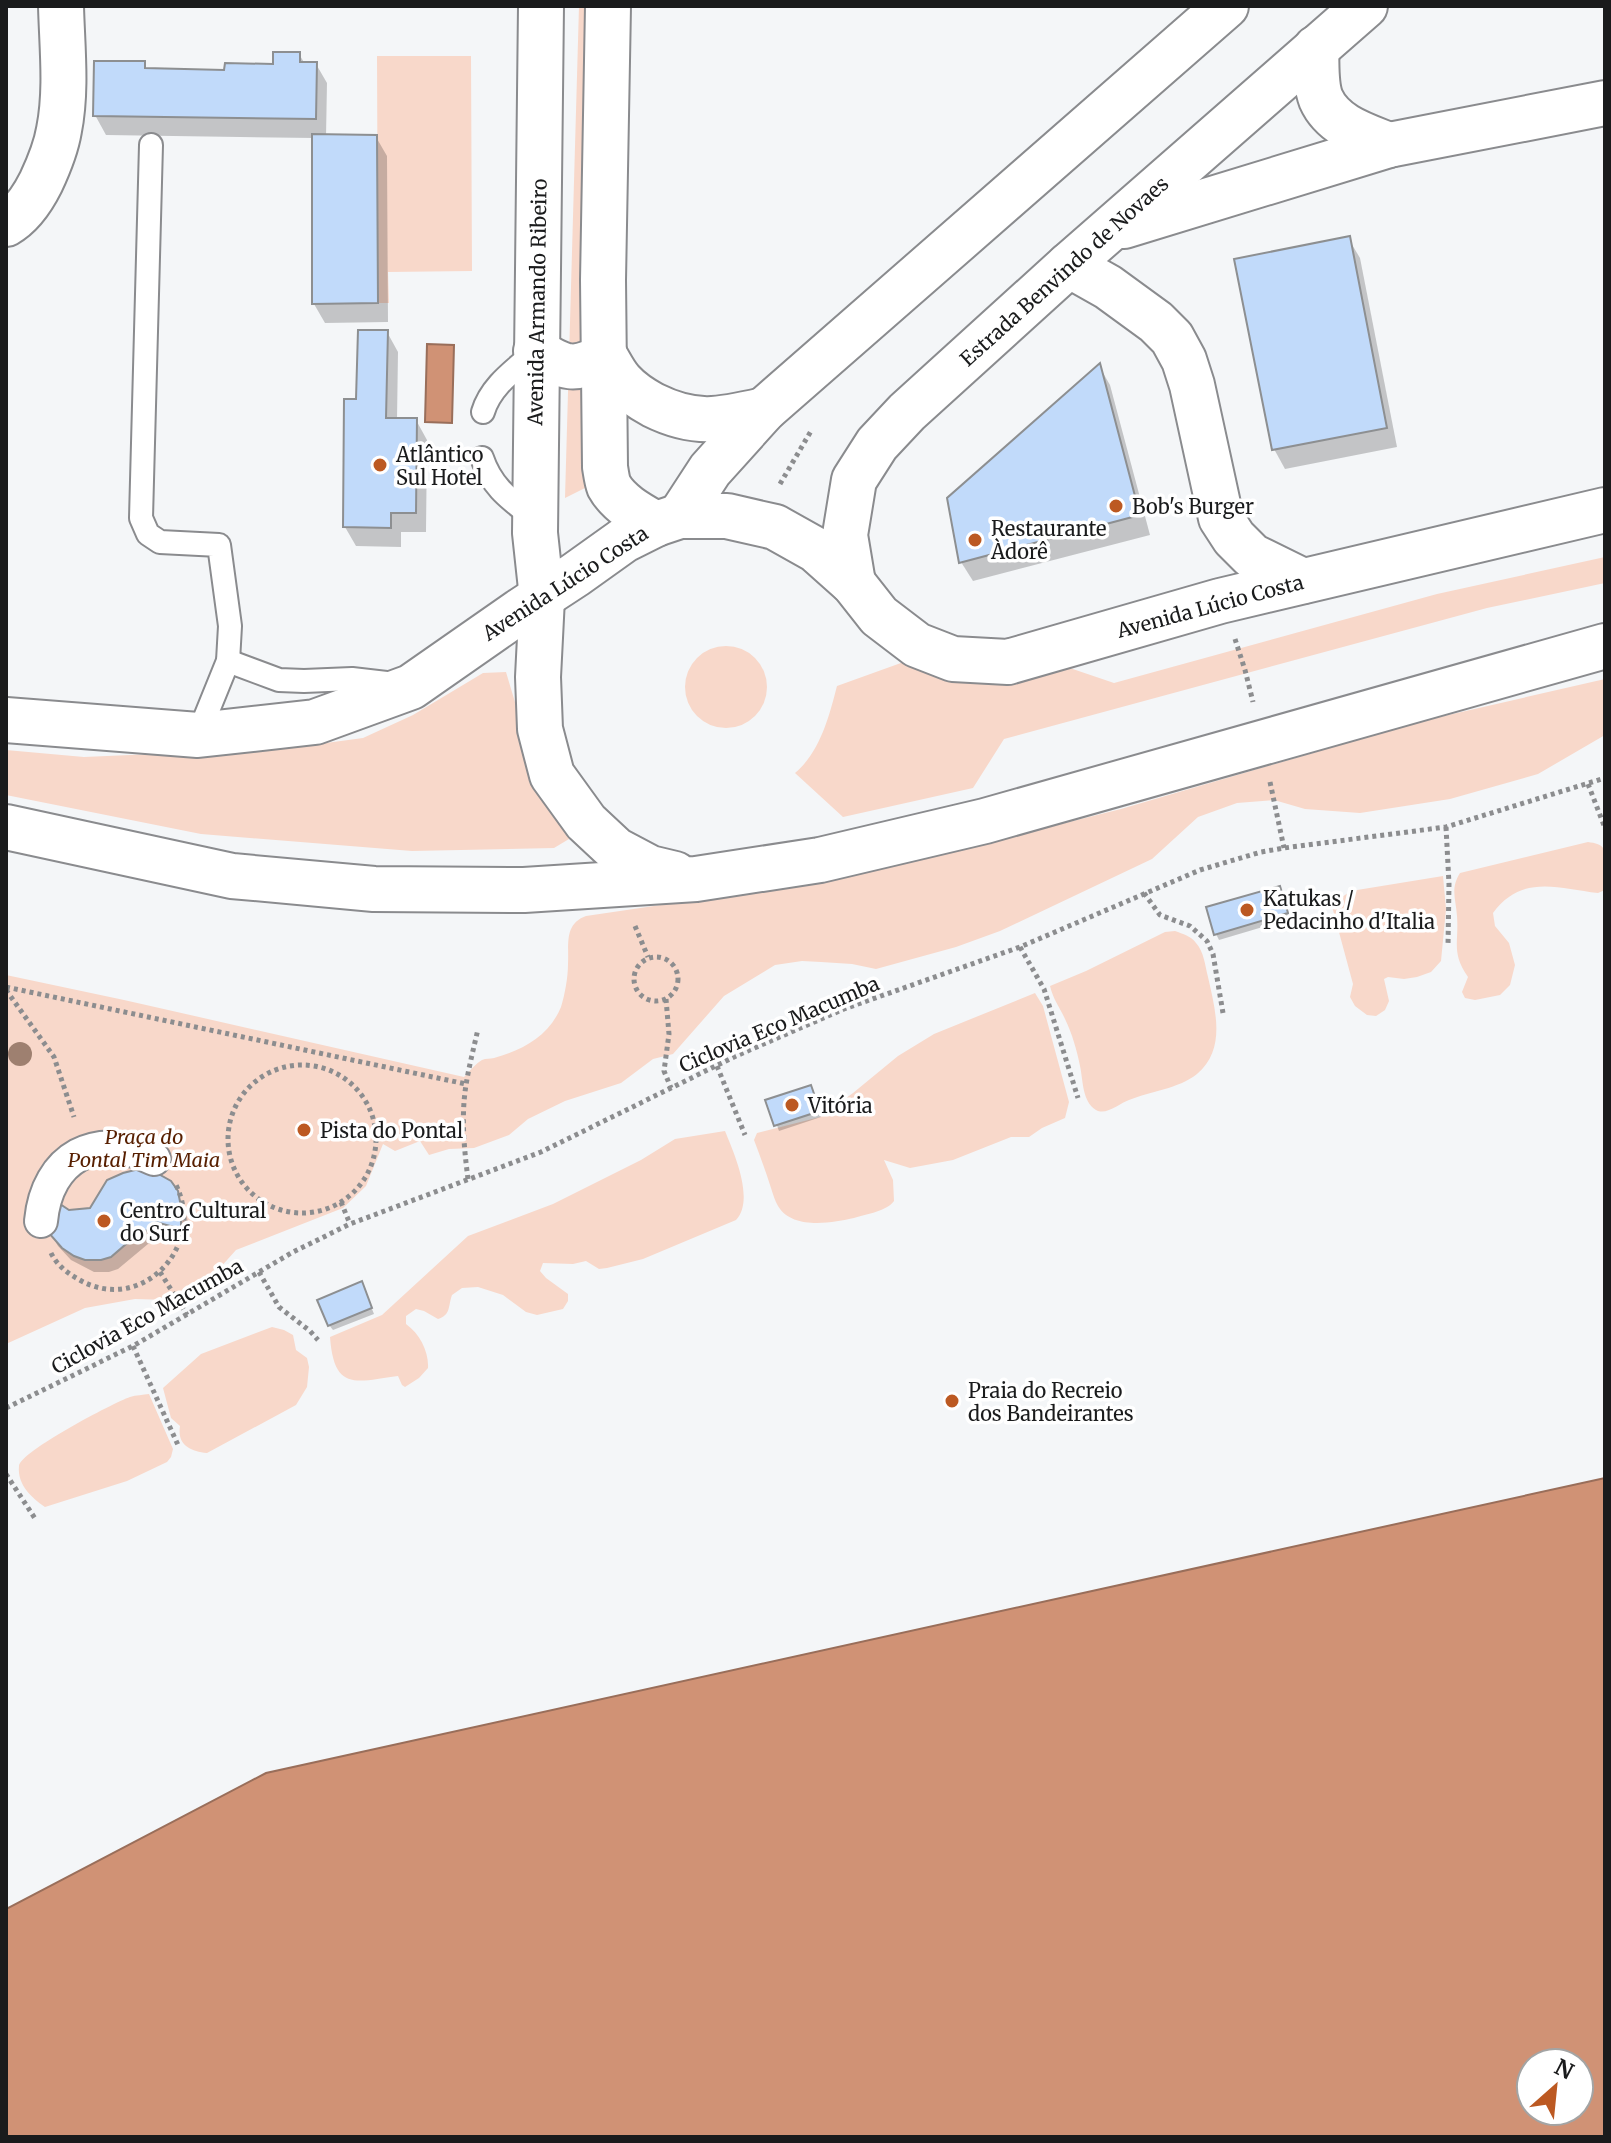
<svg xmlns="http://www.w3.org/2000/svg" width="1611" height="2143" font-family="Merriweather,serif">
<rect width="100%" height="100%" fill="#f4f6f8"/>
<g fill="#f8d8ca">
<path d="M579,6h23l-9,478 -28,14z"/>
<path d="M377,56h94l1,215 -84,1 1,31h-11z"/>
<path d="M1605,557v26l-118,25 -483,131 -31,49 -130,29 -48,-44c25,-21 34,-56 42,-87l75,-27 146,5 56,19 323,-89z"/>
<circle cx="726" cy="687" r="41"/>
<path d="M506,672l34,114 31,37 -2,16 -15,9 -142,3 -211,-17 -195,-39v-45l78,7 205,-9 74,-10 50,-23 70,-42z"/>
<path d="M1605,679v56l-67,39 -88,25 -90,14 -55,-4 -31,-9 -37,3 -39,14 -46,42 -152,72 -44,16 -80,22 -24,-5 -31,-2 -19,-1 -27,4 -51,31 -51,58 -20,5 -32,24 -56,18 -37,18 -19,16 -35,13 -25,1 -20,6 -9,-14 -25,10 -12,-7 -17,42 -23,22 -107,42 -34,38 -32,12 -35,-1 -50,9 -79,36v-369l118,25 340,77c5,-5 12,-14 18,-17 4,-2 8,-1 12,-2 29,-8 55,-22 67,-51 4,-13 7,-30 7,-43 1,-20 -4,-40 18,-48l244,-36 50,-11 241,-60 301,-88z"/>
<path d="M1588,842c7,1 14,2 17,9v39l-7,3c-41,-5 -76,-19 -105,20l2,13 14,17 6,22 -5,20 -10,10 -25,5 -10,-2 -3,-6 6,-15c-17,-25 -9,-34 -11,-61 -1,-17 -7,-27 3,-43z"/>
<path d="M1443,876l3,33 -5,52 -10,11 -14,5 -13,2 -16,-2 -4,2 5,22 -4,9 -9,6 -9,-1 -12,-9 -5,-9 3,-13 -20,-74 3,-9 15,-10z"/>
<path d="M1175,931c8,3 16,5 21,12 8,9 9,22 12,34 7,32 19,72 -11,97 -19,15 -46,17 -68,26 -9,3 -23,16 -33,10 -14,-8 -13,-31 -16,-44 -3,-15 -8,-33 -15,-47 -5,-11 -12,-20 -15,-33l36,-15 79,-39z"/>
<path d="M1035,993l8,13 26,96 -4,16 -23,10 -13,9h-18l-58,23 -43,8 -26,-8 9,20 1,21c-7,10 -27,13 -40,17 -22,5 -62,12 -76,-12 -3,-5 -5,-12 -7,-18 -5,-16 -11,-32 -17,-48l3,-7 63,-16 33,-24 45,-37 36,-22z"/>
<path d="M725,1131c9,22 30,69 11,89l-93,39 -36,9 -8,1 -13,-8 -13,3 -30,-1 -3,8 6,7 22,16v7l-5,8 -26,6 -11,-3 -23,-17 -25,-8 -16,1 -10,7c-4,11 -1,20 -14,24l-14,-8 -8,-2 -10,7v8c14,10 23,28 22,44l-9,10 -14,9 -3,-2 -4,-9c-43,6 -64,15 -68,-39l52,-22 86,-79 85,-32 88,-44 34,-21z"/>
<path d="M272,1327l12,3 9,5 3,15 11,8 2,9 -2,20 -11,18 -89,48c-17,-2 -30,-8 -27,-27l-9,-8 -8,-30 38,-34z"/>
<path d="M149,1394l24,55 -2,8 -4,5 -40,19 -82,26c-13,-9 -28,-22 -26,-41 2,-15 94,-63 111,-69 6,-2 13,-2 19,-3z"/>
</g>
<g fill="#d09275" stroke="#996e5a" stroke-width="2" fill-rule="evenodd">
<path d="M427,344l27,1 -2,78 -27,-1z"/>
<path d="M1605,1478v659h-1599v-228l260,-136zM1531,2063h48v48h-48z"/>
</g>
<g fill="#0003">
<path d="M299,54l6,10h11l11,19 -1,54h50l11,19 1,166 -63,1 -11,-19v-166l-208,-3 -11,-20 48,-52 4,7 79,2 49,-6z"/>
<path d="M1348,238l12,20 37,189 -112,22 -11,-20z"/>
<path d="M387,332l11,20 -1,68h19l11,20 -1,92h-25v15l-45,-1 -11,-19 13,-126z"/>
<path d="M1099,366l11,19 40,150 -177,46 -12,-19z"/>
<path d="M1282,894l8,25 -71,21 -3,-6z"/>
<path d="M813,1093l8,24 -42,14 -11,-30z"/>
<path d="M170,1182l14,24 4,16v19l-24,-7 -9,8 -7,2 -30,25 -9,3h-15l-23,-12 -13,-14 -8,-14 18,-20 23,-2z"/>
<path d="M364,1289l10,25 -41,16 -4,-5z"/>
</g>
<g fill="#c1dafa" stroke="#8d8f91" stroke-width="2">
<path d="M273,52h27v10h17l-1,57 -223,-3 1,-55h51v7l79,2 1,-7 48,1z"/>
<path d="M312,134l65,1 1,168 -66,1z"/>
<path d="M1350,236l37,192 -115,22 -38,-191z"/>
<path d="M358,330h30l-2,88h31l-1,95h-25v15l-48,-1 1,-128h12z"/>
<path d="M1100,363l40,152 -181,48 -12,-65z"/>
<path d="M1280,886l8,27 -74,22 -8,-28z"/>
<path d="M811,1085l9,26 -46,15 -9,-26z"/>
<path d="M139,1169l14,2 18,10 7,10 3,16v22l-25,-7 -8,8 -8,2 -29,25 -10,3h-16l-11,-4 -12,-8 -14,-16 6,-32 15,10 21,-2 17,-28 16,-7z"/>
<path d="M362,1281l10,27 -44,18 -11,-26z"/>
</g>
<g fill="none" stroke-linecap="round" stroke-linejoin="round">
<g stroke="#8a8b8e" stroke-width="26">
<g id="service">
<path d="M151,145l-10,373 7,16 12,8 59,3 11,81 -2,35 -30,74"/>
<path d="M483,412c8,-27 33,-43 53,-61"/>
<path d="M482,458c10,30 29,42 53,61"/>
<path d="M228,661l51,19 25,1 48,-2 43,5"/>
</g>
</g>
<g stroke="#8a8b8e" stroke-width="36">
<path id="pedestrian" d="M41,1221c6,-64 56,-91 113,-62"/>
</g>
<g stroke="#8a8b8e" stroke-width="48">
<g id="minor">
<path d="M541,6l-6,527 7,65"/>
<path d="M608,6l-5,274 2,187c1,6 2,14 4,19 10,18 31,29 47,38"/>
<path d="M1316,48c1,16 -1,36 5,51 12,27 43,36 68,46"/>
<path d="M6,224c16,-9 27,-26 35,-42 8,-17 15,-34 18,-52 8,-40 3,-84 2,-124"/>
<path d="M1124,226l265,-81 216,-42"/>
<path d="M1069,265l39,22 48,35 16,16 12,22 8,25 29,133 13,20 18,18 51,25"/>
<path d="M536,351c30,18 37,21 69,5 5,8 10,19 17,26 8,9 20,17 31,23 42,21 67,15 111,5"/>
<path d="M680,516l30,-46 54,-60 462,-404"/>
<path d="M853,583l-8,-48 9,-55 23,-36 30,-32 162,-147 296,-259"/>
</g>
</g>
<g stroke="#8a8b8e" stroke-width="48">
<g id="secondary">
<path d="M542,598l-4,79 2,52 12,46 34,47 30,28 34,18 25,6"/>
<path d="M6,720l192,15 117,-13 96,-35 109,-76 55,-36 49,-35 32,-16 24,-8h47l48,11 41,23 37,33 26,33 38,29 36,14 55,3 212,-61 385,-91"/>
<path d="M6,827l226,49 142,13 150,1 172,-11 124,-19 165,-39 620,-175"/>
</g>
</g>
<g stroke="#8c8d8f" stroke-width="5" stroke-dasharray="4 4" stroke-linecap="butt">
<path d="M780,484l31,-53"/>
<path d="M1235,639l10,31 8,32"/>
<path d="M1270,782l14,66"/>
<path d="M1588,784l17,44"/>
<path d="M1446,827l3,57 -1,62"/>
<path d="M1144,893l16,22 30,11 17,15 6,13 10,59"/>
<path d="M635,926l13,31"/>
<path d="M1020,947l24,42 34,109"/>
<circle cx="656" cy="979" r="22"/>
<path d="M6,987l460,97"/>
<path d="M6,990l48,67 20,60"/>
<path d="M666,999l3,35 -5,37 7,17"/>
<circle cx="302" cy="1139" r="74"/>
<path d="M717,1066l28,69"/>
<path d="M468,1179c-4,-31 -7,-63 -2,-94 3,-19 8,-38 12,-56"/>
<path d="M341,1202l9,22"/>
<path d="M51,1253c6,12 16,20 27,26 61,37 129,-31 98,-94"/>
<path d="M160,1272l27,43"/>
<path d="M259,1272l20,35 31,24 8,9"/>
<path d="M133,1346l45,99"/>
<path d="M6,1408l127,-62 160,-94 57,-28 191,-72 195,-96 108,-47 176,-62 180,-77 61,-18 23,-4 162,-21 159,-49"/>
<path d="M6,1474l30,46"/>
</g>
<use href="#service" stroke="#fff" stroke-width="22"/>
<use href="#pedestrian" stroke="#fff" stroke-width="32"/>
<use href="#minor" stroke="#fff" stroke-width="44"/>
<use href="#secondary" stroke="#fff" stroke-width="44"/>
</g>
<circle fill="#9e8070" cx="20" cy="1054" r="12"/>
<g fill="#bc5922" stroke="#fff" stroke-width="3">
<circle cx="380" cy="465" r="8"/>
<circle cx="1116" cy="506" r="8"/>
<circle cx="975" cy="540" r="8"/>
<circle cx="1247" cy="910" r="8"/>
<circle cx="792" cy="1105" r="8"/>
<circle cx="304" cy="1130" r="8"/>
<circle cx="104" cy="1221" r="8"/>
<circle cx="952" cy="1401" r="8"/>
</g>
<g text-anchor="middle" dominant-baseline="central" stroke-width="7" stroke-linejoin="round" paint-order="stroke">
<g font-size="20" fill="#1a1b1c" stroke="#fff">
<text transform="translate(1064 271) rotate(-42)">Estrada Benvindo de Novaes</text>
<text transform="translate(537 302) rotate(-89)">Avenida Armando Ribeiro</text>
<text transform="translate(565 583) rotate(-33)">Avenida Lúcio Costa</text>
<text transform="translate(1210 606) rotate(-15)">Avenida Lúcio Costa</text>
<text transform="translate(779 1024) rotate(-23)">Ciclovia Eco Macumba</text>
<text transform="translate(147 1316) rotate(-29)">Ciclovia Eco Macumba</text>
</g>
<g font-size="20" fill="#1a1b1c" stroke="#fff" text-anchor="start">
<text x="396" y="454">Atlântico<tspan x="396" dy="23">Sul Hotel</tspan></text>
<text x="1132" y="506">Bob's Burger</text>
<text x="991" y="528">Restaurante<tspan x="991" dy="23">Àdorê</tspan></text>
<text x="1263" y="898">Katukas /<tspan x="1263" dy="23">Pedacinho d'Italia</tspan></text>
<text x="808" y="1105">Vitória</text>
<text x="320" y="1130">Pista do Pontal</text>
<text x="120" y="1210">Centro Cultural<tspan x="120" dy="23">do Surf</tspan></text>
<text x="968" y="1390">Praia do Recreio<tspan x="968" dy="23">dos Bandeirantes</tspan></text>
</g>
<g font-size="20" font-style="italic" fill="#571f00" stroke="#fff">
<text x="144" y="1136">Praça do<tspan x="144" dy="23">Pontal Tim Maia</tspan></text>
</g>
</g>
<rect width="1611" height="2143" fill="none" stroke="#1a1b1c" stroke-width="16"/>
<g transform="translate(1555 2087) rotate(27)"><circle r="38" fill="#ffffff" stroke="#a3a4a4" stroke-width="2"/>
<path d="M0-6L14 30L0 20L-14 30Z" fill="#bc5922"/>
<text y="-12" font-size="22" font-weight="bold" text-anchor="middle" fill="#1a1b1c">N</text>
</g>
</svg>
